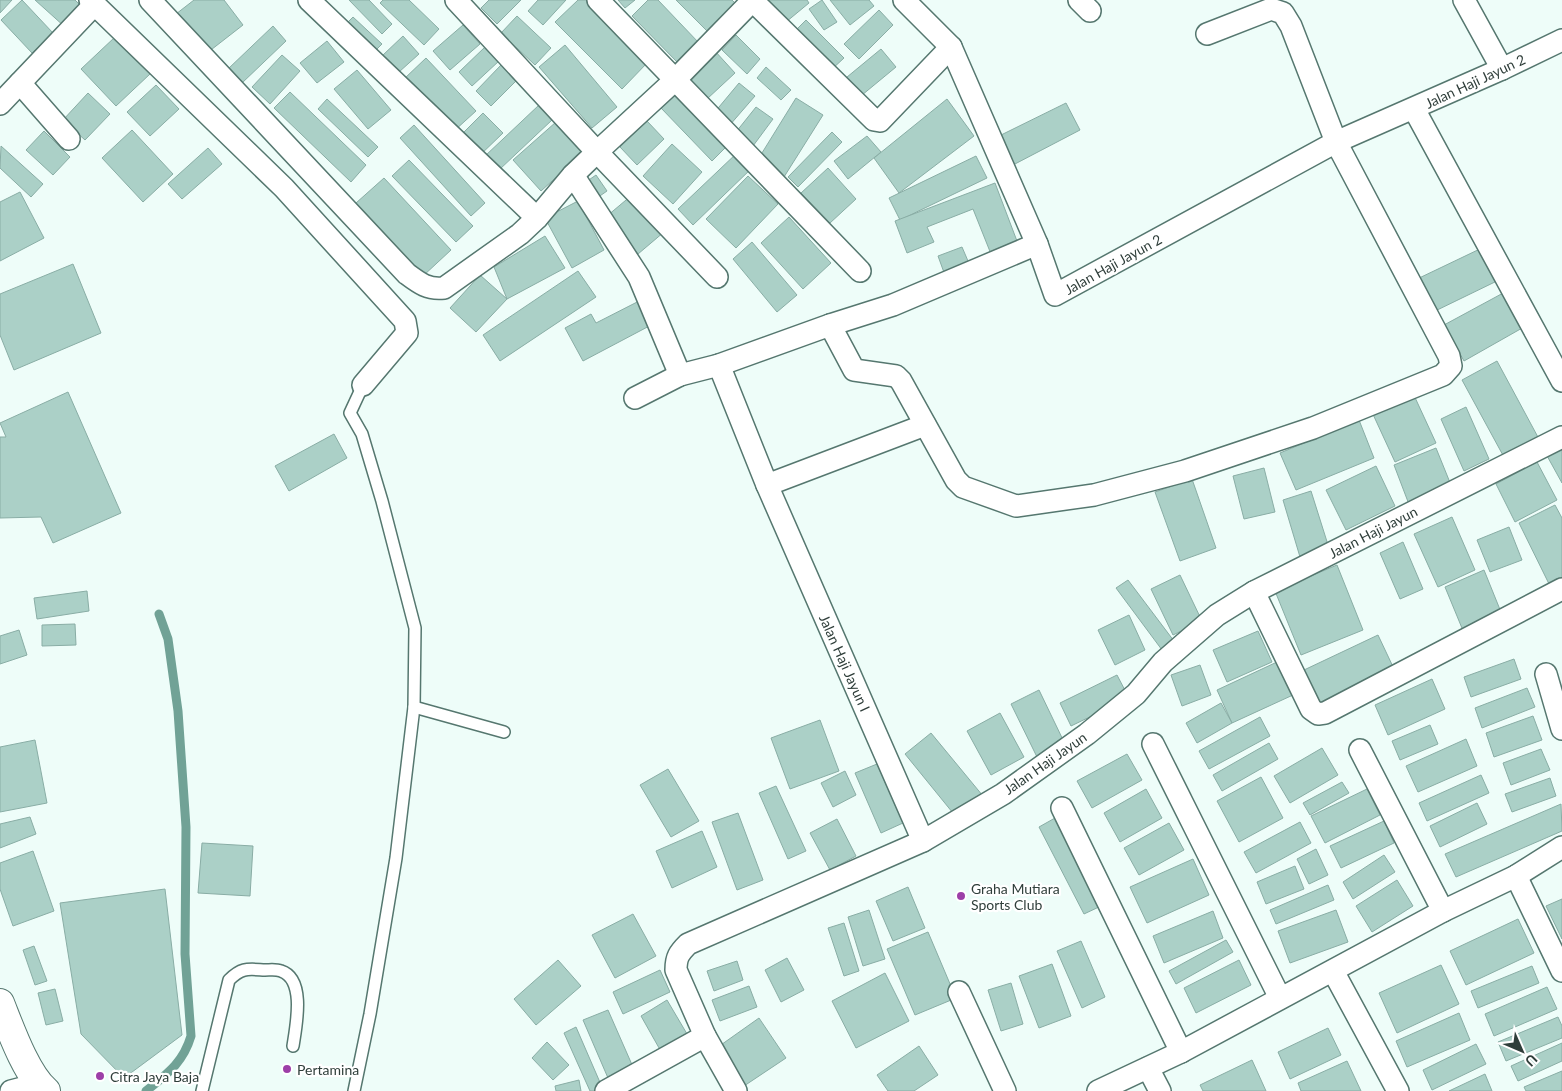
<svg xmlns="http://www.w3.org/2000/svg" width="1562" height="1091" font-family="Lato,sans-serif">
<rect width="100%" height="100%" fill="#eefdf9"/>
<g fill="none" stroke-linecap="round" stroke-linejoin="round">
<path stroke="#71a296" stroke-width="9" d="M146,1091c21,-17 37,-28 45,-55l-6,-82 1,-127 -8,-116 -10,-72 -9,-25"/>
</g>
<g fill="#abd0c7" stroke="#89ada5">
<path d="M0,0h12l-12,13z"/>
<path d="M22,0l31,33 -21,20 -31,-33z"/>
<path d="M35,0h40l8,8 -18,19z"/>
<path d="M194,0h30l19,25 -36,28 -31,-39z"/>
<path d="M349,0h20l23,24 -10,10z"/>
<path d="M383,0h26l30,29 -15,16 -44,-42z"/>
<path d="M489,0h32l-24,24 -16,-16z"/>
<path d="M538,0h28l-23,25 -15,-14z"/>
<path d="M578,0h8l62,62 -26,27 -67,-67z"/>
<path d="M618,0h17l-10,8z"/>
<path d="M648,0h10l41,43 -21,20 -46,-47z"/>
<path d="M676,0h56l3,3 -28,28z"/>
<path d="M768,0h39l2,3 -23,19z"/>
<path d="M822,0l15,22 -13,8 -15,-21z"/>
<path d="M830,0h39l5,6 -24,19z"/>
<path d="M879,10l14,15 -34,34 -15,-15z"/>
<path d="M517,16l34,32 -16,17 -34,-32z"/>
<path d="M353,17l29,27 -11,11 -29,-27z"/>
<path d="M806,20l38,38 -13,12 -37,-38z"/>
<path d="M463,25l17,19 -30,26 -17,-19z"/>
<path d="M273,26l13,15 -44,42 -14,-14z"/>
<path d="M736,35l24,24 -13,15 -25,-24z"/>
<path d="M403,36l16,18 -20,18 -16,-17z"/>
<path d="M115,37l35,37 -34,32 -35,-37z"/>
<path d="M327,41l17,21 -27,21 -17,-20z"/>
<path d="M565,45l52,62 -25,21 -53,-61z"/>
<path d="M485,47l14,14 -27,25 -13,-14z"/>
<path d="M881,49l15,18 -40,33 -15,-18z"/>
<path d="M715,51l20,22 -28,26 -21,-22z"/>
<path d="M282,55l18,16 -30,33 -18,-17z"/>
<path d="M426,58l50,53 -22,20 -50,-52z"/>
<path d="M501,65l15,16 -25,25 -15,-15z"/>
<path d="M766,67l25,23 -10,10 -24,-22z"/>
<path d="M357,70l34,40 -23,19 -34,-40z"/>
<path d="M739,83l16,13 -26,30 -15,-13z"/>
<path d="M156,85l23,24 -29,27 -23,-24z"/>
<path d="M290,92l76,73 -15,17 -77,-74z"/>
<path d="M88,93l22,21 -25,26 -22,-20z"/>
<path d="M675,94l51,53 -14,14 -51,-53z"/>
<path d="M796,98l27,17 -39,62 -27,-16z"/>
<path d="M327,99l51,48 -10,10 -50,-48z"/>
<path d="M947,99l27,37 -75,57 -25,-35z"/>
<path d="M1066,103l14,27 -67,35 -14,-29z"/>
<path d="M539,105l13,15 -53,50 -14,-14z"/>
<path d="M756,107l17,12 -20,27 -17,-14z"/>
<path d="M483,113l20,20 -26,25 -19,-20z"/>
<path d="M647,121l17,18 -27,26 -17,-18z"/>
<path d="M556,122l27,31 -42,38 -28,-31z"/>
<path d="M414,125l71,78 -14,13 -71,-78z"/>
<path d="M132,130l41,44 -30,28 -41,-44z"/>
<path d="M44,131l26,26 -17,18 -27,-25z"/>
<path d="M832,132l10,10 -44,45 -10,-10z"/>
<path d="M867,136l14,16 -33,27 -14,-18z"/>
<path d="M672,144l30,28 -29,32 -30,-28z"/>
<path d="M1,146l42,38 -12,13 -31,-29z"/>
<path d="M208,148l14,16 -40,35 -14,-15z"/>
<path d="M738,152l15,15 -60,58 -15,-16z"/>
<path d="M976,156l11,22 -87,42 -11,-22z"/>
<path d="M409,160l64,66 -17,16 -64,-66z"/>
<path d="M828,168l28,31 -26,24 -29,-30z"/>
<path d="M596,175l11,16 -13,9 -11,-16z"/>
<path d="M748,176l30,28 -42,44 -30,-29z"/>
<path d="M384,178l67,72 -28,26 -67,-73z"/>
<path d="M995,183l25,66 -27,10 -20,-50 -46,18 7,15 -27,11 -12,-32z"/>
<path d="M20,192l24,46 -44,23v-59z"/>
<path d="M632,195l32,37 -26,22 -31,-38z"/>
<path d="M578,201l26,49 -32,18 -27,-50z"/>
<path d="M789,217l42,46 -28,26 -42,-46z"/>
<path d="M545,236l20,32 -58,31 -13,-32z"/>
<path d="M752,242l45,53 -20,17 -44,-53z"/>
<path d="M962,247l9,21 -25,10 -8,-22z"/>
<path d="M1484,247l15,33 -68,33 -16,-33z"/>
<path d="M73,264l28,69 -87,37 -14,-35v-41z"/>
<path d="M578,271l18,26 -96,64 -17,-26z"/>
<path d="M480,275l27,24 -31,33 -26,-24z"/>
<path d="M1505,292l19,35 -60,34 -20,-36z"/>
<path d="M643,299l12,24 -72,38 -18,-33 26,-14 5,9z"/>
<path d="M1497,361l42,78 -34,20 -43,-79z"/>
<path d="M1412,391l24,52 -41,19 -24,-52z"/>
<path d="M68,392l53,121 -68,30 -12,-26 -41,1v-81h6l-6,-14z"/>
<path d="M1466,407l23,52 -25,12 -23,-52z"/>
<path d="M1359,420l15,38 -78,32 -16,-37z"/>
<path d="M334,434l13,24 -58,33 -14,-25z"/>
<path d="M1562,445v38l-16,-29z"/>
<path d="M1436,448l17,42 -43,17 -16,-42z"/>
<path d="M1537,462l20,38 -42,22 -19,-38z"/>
<path d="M1376,466l19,40 -49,24 -20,-40z"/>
<path d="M1264,468l11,44 -31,7 -11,-43z"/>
<path d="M1192,479l24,69 -36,13 -25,-69z"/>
<path d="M1311,491l18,57 -29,9 -17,-57z"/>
<path d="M1555,505l7,13v66l-10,6 -33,-67z"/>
<path d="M1452,517l23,53 -37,17 -24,-53z"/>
<path d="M1509,527l13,33 -32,12 -13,-32z"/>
<path d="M1403,542l20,47 -23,10 -20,-46z"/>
<path d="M1337,565l26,65 -62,25 -26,-64z"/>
<path d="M1484,570l19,47 -39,16 -19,-46z"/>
<path d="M1180,575l22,46 -29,14 -22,-46z"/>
<path d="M1128,580l49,65 -12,9 -49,-66z"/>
<path d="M87,591l2,20 -52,8 -3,-21z"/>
<path d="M1129,615l16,35 -30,15 -17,-35z"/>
<path d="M75,624l1,21 -34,1v-21z"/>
<path d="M19,630l8,25 -27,9v-28z"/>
<path d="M1258,631l14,31 -45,20 -14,-32z"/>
<path d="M1378,635l17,36 -74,36 -17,-37z"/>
<path d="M1514,659l7,20 -50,18 -7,-20z"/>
<path d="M1277,662l16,33 -61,28 -15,-33z"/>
<path d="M1200,665l11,30 -29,11 -11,-31z"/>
<path d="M1117,675l12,23 -58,28 -11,-23z"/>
<path d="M1432,679l13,30 -57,26 -13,-30z"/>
<path d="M1527,688l8,19 -53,21 -7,-20z"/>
<path d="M1039,690l26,54 -28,13 -26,-53z"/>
<path d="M1221,703l11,20 -35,20 -11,-20z"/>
<path d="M1000,713l24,44 -33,18 -24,-44z"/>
<path d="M1533,716l9,24 -48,17 -8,-24z"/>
<path d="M1260,717l10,19 -61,33 -10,-18z"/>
<path d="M820,720l19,51 -49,18 -19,-51z"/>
<path d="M1430,725l8,19 -38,16 -8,-19z"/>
<path d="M931,733l52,63 -26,22 -52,-64z"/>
<path d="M1466,739l11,27 -59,26 -12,-26z"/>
<path d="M35,740l12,63 -47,9v-65z"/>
<path d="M1269,743l9,16 -56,32 -9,-16z"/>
<path d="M1322,748l16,27 -48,28 -16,-27z"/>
<path d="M1541,749l9,21 -39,15 -8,-22z"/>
<path d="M1127,754l15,26 -50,28 -15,-27z"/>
<path d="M877,764l26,59 -22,10 -26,-60z"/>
<path d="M668,769l31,52 -28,16 -31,-52z"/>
<path d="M845,771l11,24 -23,12 -12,-24z"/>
<path d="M1481,775l8,18 -62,28 -8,-18z"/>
<path d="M1261,777l22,41 -44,24 -22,-41z"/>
<path d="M1550,778l6,18 -44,16 -7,-18z"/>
<path d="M1342,782l7,11 -39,22 -7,-12z"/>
<path d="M776,786l30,65 -18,8 -29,-66z"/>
<path d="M1146,789l16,29 -42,24 -16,-29z"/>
<path d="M1367,789l13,26 -55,28 -14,-27z"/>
<path d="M1477,803l10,21 -47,23 -10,-21z"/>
<path d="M1561,804l1,27 -106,46 -11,-23z"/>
<path d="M738,813l25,67 -26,10 -25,-68z"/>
<path d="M30,817l6,17 -36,14v-24z"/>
<path d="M1055,818l46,88 -17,8 -45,-87z"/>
<path d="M837,819l19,37 -26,14 -20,-37z"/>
<path d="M1384,821l10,22 -53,25 -11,-22z"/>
<path d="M1300,822l11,21 -55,30 -12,-21z"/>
<path d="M1169,823l15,27 -45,25 -15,-27z"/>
<path d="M702,831l15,36 -45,21 -16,-37z"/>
<path d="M202,843l51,3 -3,50 -52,-3z"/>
<path d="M1316,849l12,26 -19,9 -12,-25z"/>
<path d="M33,851l21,60 -41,15 -13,-37v-26z"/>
<path d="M1384,855l11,17 -42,27 -10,-17z"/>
<path d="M1193,859l16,36 -62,28 -17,-36z"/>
<path d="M1295,866l9,23 -38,15 -9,-22z"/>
<path d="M1397,880l16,26 -41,26 -16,-26z"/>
<path d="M1328,885l6,15 -58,24 -6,-14z"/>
<path d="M908,887l17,41 -32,13 -17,-40z"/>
<path d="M165,889l17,146 -58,43 -43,-44 -21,-131z"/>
<path d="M1562,899v40l-16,-33z"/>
<path d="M869,910l16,49 -22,7 -15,-49z"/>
<path d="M1336,910l12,32 -58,21 -12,-32z"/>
<path d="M1213,911l10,27 -59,25 -11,-27z"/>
<path d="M633,914l23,42 -41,22 -23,-43z"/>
<path d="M1518,919l16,34 -68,32 -16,-34z"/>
<path d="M844,923l15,48 -15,5 -16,-48z"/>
<path d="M928,932l28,66 -41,17 -28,-66z"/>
<path d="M1226,940l7,12 -57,32 -7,-13z"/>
<path d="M1081,941l24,56 -23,11 -25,-57z"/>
<path d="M34,946l13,35 -12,4 -12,-35z"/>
<path d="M787,958l17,32 -23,12 -16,-32z"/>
<path d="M558,960l23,26 -45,39 -22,-26z"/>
<path d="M1239,960l12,25 -55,28 -12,-25z"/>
<path d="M737,961l6,19 -29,11 -7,-20z"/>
<path d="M1052,964l19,52 -32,12 -20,-52z"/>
<path d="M1441,965l18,39 -62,29 -18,-40z"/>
<path d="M1532,966l7,17 -61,25 -7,-17z"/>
<path d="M660,970l10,22 -47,22 -10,-22z"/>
<path d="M885,973l24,48 -53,27 -24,-47z"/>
<path d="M1011,983l12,41 -22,7 -13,-41z"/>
<path d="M749,986l8,21 -37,14 -8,-21z"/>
<path d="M1547,987l10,22 -63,27 -9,-22z"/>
<path d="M55,989l8,32 -17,4 -8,-32z"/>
<path d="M667,1000l23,39 -27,16 -22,-39z"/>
<path d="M608,1010l25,57 -25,11 -25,-58z"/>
<path d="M1459,1013l11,27 -63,27 -11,-26z"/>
<path d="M1558,1017l4,9v12l-56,23 -8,-19z"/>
<path d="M759,1018l27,40 -42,28 -26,-39z"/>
<path d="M576,1027l26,60 -8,4h-4l-26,-58z"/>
<path d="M1328,1028l13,27 -51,24 -12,-27z"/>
<path d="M547,1042l22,23 -16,15 -21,-22z"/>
<path d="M1562,1043v18l-44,20 -7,-15z"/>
<path d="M1476,1044l10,20 -54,26 -9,-20z"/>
<path d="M919,1046l19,29 -24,16h-26l-11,-16z"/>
<path d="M1252,1060l14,31h-63l-3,-6z"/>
<path d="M1347,1061l14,30h-60l-3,-8z"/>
<path d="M1562,1071v20h-36l-2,-4z"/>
<path d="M1485,1074l7,17h-43z"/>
<path d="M579,1080l2,11h-25l-1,-5z"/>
</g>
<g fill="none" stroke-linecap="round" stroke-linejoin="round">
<g stroke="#55776f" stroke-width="14">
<g id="lane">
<path d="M414,707l90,25"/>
<path d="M202,1091l27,-111c13,-13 19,-11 36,-10 5,0 11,-1 16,1 25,8 15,55 12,75"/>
<path d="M354,1091l16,-77 26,-156 18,-151 1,-79 -33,-127 -20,-67 -12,-21 13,-28"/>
</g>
</g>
<g stroke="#55776f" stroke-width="24">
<g id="street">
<path d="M90,0l194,188 121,133 2,12 -44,52"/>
<path d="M150,0l257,274c12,9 21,16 37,14l76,-54 17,-16 36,-43 24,-23 -141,-152"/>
<path d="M309,0l228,218"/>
<path d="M598,0l262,271"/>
<path d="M752,0l122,120 6,1 71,-74"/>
<path d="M904,0l47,47 86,197 18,51 281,-153 166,-73 60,-29"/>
<path d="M1079,0l11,11"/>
<path d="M1464,0l38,69"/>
<path d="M20,83l49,56"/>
<path d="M0,104l94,-99"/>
<path d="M1414,109l148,272"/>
<path d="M573,175l66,102 41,98"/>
<path d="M717,277l-120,-125 78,-72 78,-80"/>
<path d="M830,325l24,45 42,6 5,5 55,99 7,7 53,19 78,-11 91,-24 128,-43 130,-53 8,-9 -2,-10 -113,-214 -45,-116 -8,-13 -12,-4 -64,25"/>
<path d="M719,365l48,120 156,356"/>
<path d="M635,398l45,-23 39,-10 111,-40 63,-20 144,-61"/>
<path d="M767,485l158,-60"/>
<path d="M1254,592l57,117 7,5 7,-1 237,-124"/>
<path d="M1546,674l16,55"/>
<path d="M1153,744l127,254"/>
<path d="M1360,750l83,161"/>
<path d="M1062,808l119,244"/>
<path d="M1516,876l46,95"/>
<path d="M1333,971l65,120"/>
<path d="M959,992l46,99"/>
<path d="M705,1036l31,55"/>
<path d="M1148,1068l12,23"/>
<path d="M11,1091l27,-7"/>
<path d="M606,1091l99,-55 -29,-66c0,-13 3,-17 12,-26l235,-103 80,-47 84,-60 49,-40 27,-32 54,-47 37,-23 308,-155"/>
<path d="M1098,1091l83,-39 262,-141 73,-35 46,-29"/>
</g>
</g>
<g stroke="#55776f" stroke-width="30">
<path id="secondary" d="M0,1003c10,25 26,71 46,88"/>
</g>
<use href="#lane" stroke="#fff" stroke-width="11"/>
<use href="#street" stroke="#fff" stroke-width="21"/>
<use href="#secondary" stroke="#fff" stroke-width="28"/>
</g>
<g fill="#9d3fa8" stroke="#fff" stroke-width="2">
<circle cx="961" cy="896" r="5"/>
<circle cx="287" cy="1069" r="5"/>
<circle cx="100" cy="1076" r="5"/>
</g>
<g text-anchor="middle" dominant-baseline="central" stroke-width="4.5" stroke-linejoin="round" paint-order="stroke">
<g font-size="14" fill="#2f3e3a" stroke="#fff">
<text transform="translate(1475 81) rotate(-25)">Jalan Haji Jayun 2</text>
<text transform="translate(1113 264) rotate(-29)">Jalan Haji Jayun 2</text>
<text transform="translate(1373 532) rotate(-27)">Jalan Haji Jayun</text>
<text transform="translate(845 663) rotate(66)">Jalan Haji Jayun I</text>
<text transform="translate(1045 763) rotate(-35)">Jalan Haji Jayun</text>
</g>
<g font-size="14" fill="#2f3e3a" stroke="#fff" text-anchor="start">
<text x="971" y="888">Graha Mutiara<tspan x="971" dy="16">Sports Club</tspan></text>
<text x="297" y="1069">Pertamina</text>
<text x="110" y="1076">Citra Jaya Baja</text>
</g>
</g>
<g transform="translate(1522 1051) rotate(135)" stroke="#ffffff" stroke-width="4" paint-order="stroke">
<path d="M0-4L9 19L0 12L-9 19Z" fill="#2f3e3a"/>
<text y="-8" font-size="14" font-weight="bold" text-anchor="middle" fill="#2f3e3a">U</text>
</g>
</svg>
